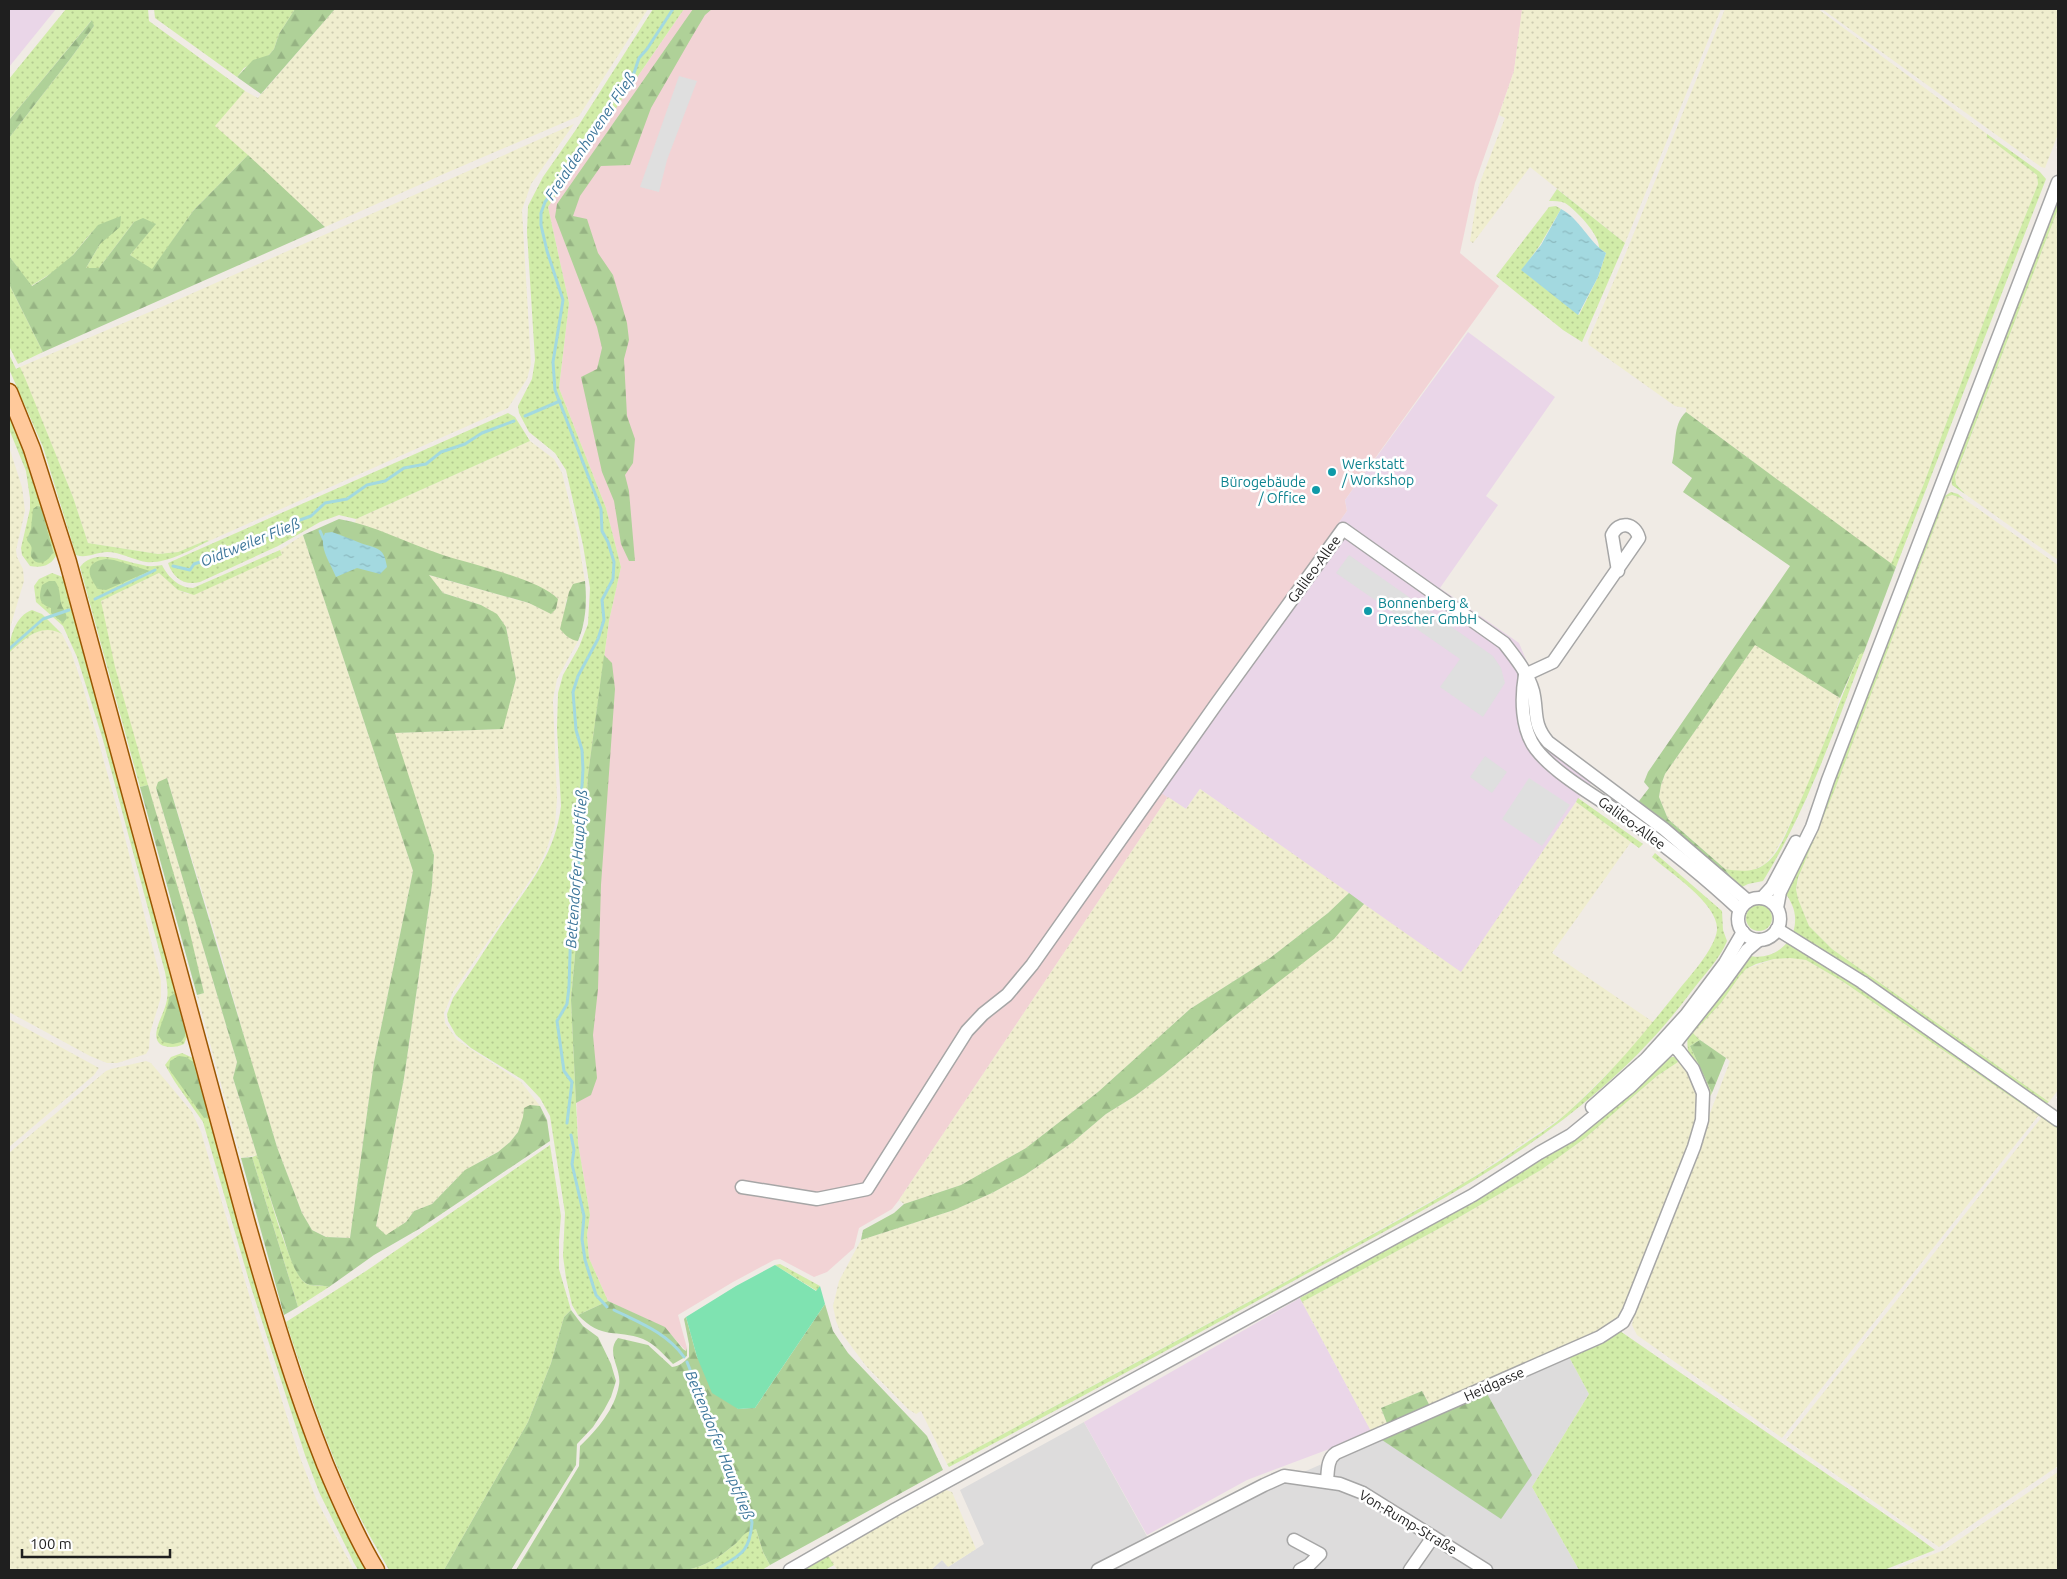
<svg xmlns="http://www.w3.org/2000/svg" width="2067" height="1579" font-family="Ubuntu,sans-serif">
<defs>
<pattern id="farmland-dots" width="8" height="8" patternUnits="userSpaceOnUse" patternTransform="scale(1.25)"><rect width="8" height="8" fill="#f0eecf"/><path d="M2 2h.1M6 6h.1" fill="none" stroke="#cdccb1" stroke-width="1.8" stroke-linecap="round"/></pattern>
<pattern id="grass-dots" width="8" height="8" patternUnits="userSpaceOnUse" patternTransform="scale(1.25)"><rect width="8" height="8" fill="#d1eca8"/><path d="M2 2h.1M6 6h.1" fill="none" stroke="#b3ca90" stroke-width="1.8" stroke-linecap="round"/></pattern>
<pattern id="forest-firs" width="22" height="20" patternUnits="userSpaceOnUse" patternTransform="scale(1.25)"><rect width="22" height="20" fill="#afd198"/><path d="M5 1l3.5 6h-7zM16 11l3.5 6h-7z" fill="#96b383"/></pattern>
<pattern id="water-ripples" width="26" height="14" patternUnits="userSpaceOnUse" patternTransform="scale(1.25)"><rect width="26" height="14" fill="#a3d9e0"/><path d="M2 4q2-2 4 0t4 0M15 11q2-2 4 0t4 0" fill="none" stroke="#8cbac0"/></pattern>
</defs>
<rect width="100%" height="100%" fill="#f0ebe5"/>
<path fill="#dddcdc" d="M1568,1355l21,39 -57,93 47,83h-648l11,-10 6,7 36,-23 -24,-54 124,-68 70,127 105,-57z"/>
<path fill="#f2d3d5" d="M684,9h838v3l-8,59 -39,112 -15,70 39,33 -154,214 2,11 -40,58 9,7 -155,216 7,5 -269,403 -7,9 -33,19 -5,20 -27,24 -13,5 -34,-18 -6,1 -41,22 -55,33 9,33 -1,3 -22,-24 -56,-26 -19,-43 -2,-23 3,-20 -12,-72 -2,-56 12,-312 21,-154 12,-54 -15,-59 -47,-120 10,-85 -21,-96z"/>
<g fill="#ead6e8">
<path d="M9,9h47l-47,58z"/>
<path d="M1468,332l87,65 -69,99 12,9 -58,83 79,55 18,43 4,42 55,49 -20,25 -115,171 -261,-184 -14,20 -25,-16 155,-217 -10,-7 41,-58 -2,-11z"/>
<path d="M1300,1298l72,135 -125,47 -100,55 -63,-113z"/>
</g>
<g fill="url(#farmland-dots)">
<path d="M335,9h313l-69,107 -133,57 -121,54 -111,-101 31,-35 13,7z"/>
<path d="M1522,9h199l-96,234 -95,-76 -57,76 -3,-2 9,-56 26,-67 -6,-3 15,-44z"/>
<path d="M1725,9h93l169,125 1,3 49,38 1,9 -47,118 -68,184 -32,78 -205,-152v-4l-11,-2 -86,-61 -1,-4 37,-86z"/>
<path d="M1822,9h236v125l-13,34 -4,-1z"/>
<path d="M574,124l-43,60 -9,26 9,154 -4,15 -19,29 -299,133 -2,-1 -29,12 -20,2 -70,-11 -15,-46 -53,-130 146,-62z"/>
<path d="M2058,209v351l-93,-66 -11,-13z"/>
<path d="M530,441l24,18 8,14 15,60 8,48 -5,1 -14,19 -1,10 10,29 3,1 -21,38 -4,21 4,99 -2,25 -9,27 -9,19 -84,122 -9,21 1,10 12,17 64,42 19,24 -10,-1 -12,27 -8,10 -12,10 -16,8 -26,19 -24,25 -18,7 -8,11 -20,14 -10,-10 28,-148 28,-193 2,-30 -40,-122 108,-4 14,-50 -10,-52 -25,-22 -38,-12 -15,-18 101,28 21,11 -109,-59 -86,-32 1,-4z"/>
<path d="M9,447l13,40 3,24 -9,39 1,7 6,12 1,12 -15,50z"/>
<path d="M1952,495l12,4 94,66v525l-9,12 -217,-153 -23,-23 -11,-27 -2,-10 6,-23 33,-77 111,-292z"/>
<path d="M303,535l110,336 -39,191 -24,176 -24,-1 -14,-7 -10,-17 -25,-66 -27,-89 -30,-108 -53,-172 -11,10 81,274 -4,16 24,77 -16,3 -44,-163 7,-2 -38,-144 -43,-149 -17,-68 -5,-31 58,-28 19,17 10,4 94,-40 -2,-4z"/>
<path d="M42,630h11l9,4 9,18 12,35 38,135 40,159v16l-11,36 -1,16 -3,5 -29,9h-10l-17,-7 -81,-44v-359l20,-17z"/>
<path d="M1755,644l85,54 -29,82 -27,56 -11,19 -8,9 -12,6 -11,2 -17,-3 -57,-50 -9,-22 2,-12 4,-11z"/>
<path d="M1200,789l149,104 -21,20 -58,45 -80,51 -92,83 -72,56 -65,37 -57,19 -5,-4 269,-403 18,12z"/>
<path d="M1576,802l55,40 -79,111 101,69 -32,38 -56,55 -98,66 -162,90 -358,193 -26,-53 -5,3 -8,-5 -42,-43 -26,-35 -4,-10 -3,-15 6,-25 22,-41 93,-30 38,-17 33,-18 48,-33 33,-28 29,-18 28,-21 69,-57 101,-79 31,-35 97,68z"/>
<path d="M1790,958l16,2 36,21 197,134 -257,323 -145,-103 -5,-10 4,-19 94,-245 -30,-21 -7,-7 28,-30 18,-26 7,-8 28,-10z"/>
<path d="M9,1019l90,49 -5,7 -85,72z"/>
<path d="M1681,1060l6,7 10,26 1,26 -71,189 -14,17 -182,83 -9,-17 -41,17 7,18 -16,7 -70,-131 140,-75 99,-57 43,-31 73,-63z"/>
<path d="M146,1061l5,2 41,49 9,20 55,186 43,137 18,46 37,69h-345v-417l97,-82 5,-2z"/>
<path d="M2042,1117l16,12v337l-119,81 -153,-107z"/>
<path d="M2058,1472v98h-164l50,-20z"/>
<path d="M946,1490l6,2 24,57 -28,18 -6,-7 -11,10h-94l-10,-16z"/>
</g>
<g fill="url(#grass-dots)">
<path d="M66,9h82l1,12 96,70 -30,35 33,29 -55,56 -41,59 -22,-15 25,-31 -21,-2 -35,46h-13l14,-24 8,-22c-17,6 -23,20 -35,33 -12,12 -27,22 -42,31l-22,-30v-118l62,-80 23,-32 -3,-5 -82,99v-41z"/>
<path d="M154,9h141l-16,25 -5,15 -5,6 -25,13 -7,9 -82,-59z"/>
<path d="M653,9h31l-136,198 21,96 -10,85 47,120 15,59 -12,54 -21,154 -5,91 -12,134 7,143 12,72 -3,20 2,23 19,43 -30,14 -6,-10 -6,-27 -3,-22 2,-43 -15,-97 -10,-18 -17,-18 -52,-32 -15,-13 -8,-14 -1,-7 6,-16c16,-23 31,-47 47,-71 27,-40 55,-71 61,-121l-4,-78 1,-35 5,-18 16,-28 9,-23 2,-36 -7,-43 -17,-75 -11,-17 -26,-21 -10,-19 -1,-7 14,-27 3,-19 -8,-128 1,-26 15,-29 32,-46z"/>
<path d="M1987,134l53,38 6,7 -150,388 -5,-3 32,-78 68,-184 47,-118 -1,-9 -50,-38z"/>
<path d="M1557,189l68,54 -43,99 -19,-12 -67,-54 53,-69 7,-1 5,3 -21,36 -18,25 57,45 19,-38 8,-24 -7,-5c1,-13 -23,-38 -34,-45 -5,-2 -11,-2 -16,-2z"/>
<path d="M2058,198v11l-103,268 1,7 9,10 -13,-9 -1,-9z"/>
<path d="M9,284l34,68 -25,12 -9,-18z"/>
<path d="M9,354l7,15 4,-2 5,11 48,119 15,46 70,11 20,-2 29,-12 2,1c-19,9 -42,23 -63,21 -13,-2 -25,-10 -39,-10 -10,0 -21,7 -31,3l-33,-108 -34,-78z"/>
<path d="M9,409l31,79 17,66c-6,12 -15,14 -27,12l-8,-11 -1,-7 9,-39v-11l-4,-27 -17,-42z"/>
<path d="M508,413l7,4 15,24 -174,78 -17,-4 -19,7 -42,24 -78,36c-16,4 -27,-4 -32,-19z"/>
<path d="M1951,492l7,2 6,5 -12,-4 -6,2 -111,292 -37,89 -2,11 2,10 11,27 23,23 217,153 -5,3 -251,-172c5,-17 1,-28 -9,-42l159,-394z"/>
<path d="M280,550l2,5 -88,40 -16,-5 -19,-17 -58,28 14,66 33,118 -8,2 -60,-220c16,-20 43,-5 63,-2 6,2 13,1 19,0 6,12 17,23 31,23z"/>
<path d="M52,573l11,4 4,6 122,449 -5,12c-6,3 -14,4 -20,2 -17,-6 -1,-30 2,-42 3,-11 1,-21 -1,-32l-62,-232 -26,-83 -14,-31 -27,-24 -2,-16 5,-7z"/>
<path d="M32,610l10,4 20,20c-22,-12 -38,6 -53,19 0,-15 7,-38 23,-43z"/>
<path d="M1864,652c-30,79 -57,158 -101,229l-15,3 -8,4 -8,-4 1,-4 -8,-11c14,2 28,4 40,-5 14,-10 21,-31 28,-46 24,-53 43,-109 66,-163z"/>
<path d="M1578,798l65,46 -4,4 -63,-46z"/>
<path d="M1655,853l67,58 1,19 4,11c-7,18 -24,35 -36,51 -99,133 -242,205 -385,282 -118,65 -237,130 -357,193l-2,-3c129,-69 258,-138 386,-208 63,-35 128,-68 187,-109 16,-11 33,-21 47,-34 41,-36 76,-78 110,-121 12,-15 38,-43 40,-62 2,-26 -47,-57 -65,-73z"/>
<circle cx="1759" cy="918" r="13"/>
<path d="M1789,940l19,11 250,173v5l-216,-148 -36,-21 -16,-2 -16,1 -18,5 -10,5 -7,8 -18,26 -28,30 7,7 -10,6 22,47 -3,5c-10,-21 -27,-44 -20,-67l57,-76c17,5 33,-1 43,-15z"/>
<path d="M182,1053l11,5 3,4 30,107 144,401h-12l-4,-7 -35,-71 -14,-37 -55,-171 -47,-162 -28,-40 -10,-17 6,-8z"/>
<path d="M1668,1057h10l3,3 -24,16 -73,63 -43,31 -99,57 -140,75 -2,-4 209,-118 41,-27z"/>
<path d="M550,1145l11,71 -2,24v29l12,41 -7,7 -13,46 -23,59 -84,148h-55c-11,-20 -23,-40 -33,-61 -29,-60 -49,-124 -70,-187l80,-51z"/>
<path d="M257,1155c8,24 31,112 47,127 7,6 17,2 25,5l-31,20 -46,-150z"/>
<path d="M780,1264l40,22 -3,5 -42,-26z"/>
<path d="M1620,1331l285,197 30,22 -51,20h-305l-47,-83 57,-93 -21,-39z"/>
<path d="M756,1529l7,23 7,13 -8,5h-76c18,-3 35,-14 48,-25 11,-10 6,-12 22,-16z"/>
<path d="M827,1554l7,11 -9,5h-27z"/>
</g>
<g fill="url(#forest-firs)">
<path d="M295,9h40l-74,85 -24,-17 16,-17 16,-5 5,-6 5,-15z"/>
<path d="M693,9h19l-7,6 -12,20 -42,73 -21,57 -29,1 -21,30 -7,20 14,3 11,34 15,22 14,48 2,17 -5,19 3,57 8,23 -2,24 -8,12 4,16 6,70h-6l-8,-17 -7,-43 -12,-29 -21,-95 16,-8 5,-21 -5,-21 -42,-110 2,-13z"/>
<path d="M92,20l2,6 -23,32 -62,80v-18z"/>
<path d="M248,155l77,72 -282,125 -34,-68v-28l23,30 14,-9 27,-22 25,-30 23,-9 -1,11 -20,17 -14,24h13l35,-46 9,-4 13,6 -26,31 22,14 41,-58z"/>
<path d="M1686,412l210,155 -32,85 -5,3 -19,43 -85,-53 -90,129 -4,11 -2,12 9,22 57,50 8,11 -1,4 -96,-79 13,-17 -5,-6 4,-10 142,-206 -107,-74 9,-14 -20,-15c5,-17 0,-38 14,-51z"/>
<path d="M37,506l4,1 12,44c-2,8 -14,18 -21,7 -3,-4 1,-8 -1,-12 -1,-3 -4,-4 -4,-7l4,-10 2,-20z"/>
<path d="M339,519c35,6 68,24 101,35 29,10 100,25 118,45l-2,10 -5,5 -22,-11 -100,-28 14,18 38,12 16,9 9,13 10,52 -13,50 -108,4 39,122 -2,30 -28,193 -28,148 10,9 20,-13 8,-11 18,-7 33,-34 33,-18 12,-10 8,-10 5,-15 1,-9 6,-3 10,1 7,14 3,21 -131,88 -45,26 -45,32c-8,-3 -18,1 -25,-5 -10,-9 -17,-33 -21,-46 -18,-52 -33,-105 -50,-158l4,-16 -81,-274 2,-6 9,-4 110,369 25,66 10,17 14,7 24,1 24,-176 39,-191 -110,-336z"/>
<path d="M106,559l8,1 36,11 -44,19 -8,-1c-11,-14 -14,-27 8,-30z"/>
<path d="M49,581h6c6,8 4,16 7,25 2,4 4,7 5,12l-4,5 -12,-10v-5c-13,-4 -12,-12 -9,-23z"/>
<path d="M585,581c2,20 1,41 -7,60 -8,-1 -13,-6 -18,-12l9,-37 4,-8z"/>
<path d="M604,655l8,8 3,26 -14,196 -3,104 -5,46 4,43 -6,17 -15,8 -5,-103 12,-134 5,-91z"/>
<path d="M148,785l38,131 18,77 -7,2 -57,-208z"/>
<path d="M1349,893l15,11 -30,35 -102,79 -69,57 -28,21 -29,18 -33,28 -48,33 -33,18 -38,17 -93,30 2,-10 31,-17 10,-9 57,-19 65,-37 72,-56 92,-83 80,-51 58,-45z"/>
<path d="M175,993l10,37v6l-4,6 -8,2 -10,-2 -5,-7c3,-13 10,-25 11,-38z"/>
<path d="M1700,1040l26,18 -14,35 -22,-47z"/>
<path d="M179,1056l7,1 7,5 16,55 -5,1 -35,-49 1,-8z"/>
<path d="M252,1157l46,150 -14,8 -43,-157z"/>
<path d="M608,1301l57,26 18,22 3,2 1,-3v8l-14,8c-9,-9 -18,-20 -30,-25 -27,-10 -41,1 -65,-24z"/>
<path d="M825,1304l8,27 15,22 79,83 16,34 -173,95 -7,-13 -7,-23c-16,5 -11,7 -22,16 -13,11 -30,22 -48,25h-170l63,-104 1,-20c17,-16 35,-37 39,-61 3,-16 -14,-33 -1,-47l30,7 24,22c8,-1 12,-5 17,-10v-13l-5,-25 2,-2 11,40 41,52 17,-1z"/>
<path d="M571,1310l12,16 15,11 13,27 5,17 -5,16 -7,13 -11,17 -16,17 -1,21 -65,105h-67l84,-148 23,-59 13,-46z"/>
<path d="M1485,1390l47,85 -31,44 -122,-81z"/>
<path d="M1422,1391l9,17 -43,18 -7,-18z"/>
</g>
<path fill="#7fe3b1" d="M775,1265l41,26 4,-5 5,18 -70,104 -17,1 -26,-16 -15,-36 -11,-40 50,-31z"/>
<g fill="#dfdfdf">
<path d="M679,76l18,5 -30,79 -8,32 -19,-5z"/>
<path d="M1349,555l144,101 8,12 4,15 -22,34 -43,-30 20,-28 -124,-86z"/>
<path d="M1485,756l22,16 -15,21 -22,-16z"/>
<path d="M1529,778l41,27 -28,41 -40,-27z"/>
</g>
<g fill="url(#water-ripples)">
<path d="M1561,209c19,10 28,33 45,44l-8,24 -20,38 -57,-45 20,-25z"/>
<path d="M332,532c8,3 17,6 26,10 17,7 26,3 29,25l-7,7 -23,-6 -21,9c-5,-13 -18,-30 -11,-44z"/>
</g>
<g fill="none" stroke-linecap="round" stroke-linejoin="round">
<g stroke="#a3d9e0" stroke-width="3">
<path d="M525,416l35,-15"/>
<path d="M320,531l4,9"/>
<path d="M173,566l17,4 4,-6 37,-12 19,-13 31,-7 19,-12 11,-4 14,-13 22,-4 20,-14 18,-4 19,-13 22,-4 15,-12 24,-8 17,-11 32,-12"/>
<path d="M95,599l60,-29"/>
<path d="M9,649l34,-30 26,-9"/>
<path d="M567,1123l5,-41 -8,-11 -7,-50 10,-17 2,-17 2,-65 8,-61 -3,-13v-37l6,-25 1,-17 -1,-19 -6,-20 -3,-38 5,-16 20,-37 6,-19 -2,-20 11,-21 1,-17 -6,-20 -6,-11 -1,-22 -46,-119 -2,-28 10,-62 -16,-49 -6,-26v-12l4,-11 16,-21 59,-94 14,-14 5,-15 8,-9 26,-40"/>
<path d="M571,1135l3,15 -2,14 12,52 -2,23 3,21 11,35 11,12"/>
<path d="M614,1310c26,13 53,23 70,47"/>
<path d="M687,1362l65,160c-2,31 -12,33 -37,48"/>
</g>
<g stroke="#a6a6a6" stroke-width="15">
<g id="minor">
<path d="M1525,675c-4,23 -4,54 11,74 20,26 64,50 91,69 39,28 78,59 113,92"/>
<path d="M1525,675l28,-13 86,-124c-4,-15 -20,-18 -27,-3l6,36"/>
<path d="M1762,898l10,-11 24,-45"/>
<circle cx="1759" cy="919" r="21"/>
<path d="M1777,908l3,-16 32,-65 16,-47 230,-598"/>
<path d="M1777,929l85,53 196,138"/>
<path d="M1592,1107l54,-48 40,-44 39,-52 18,-31"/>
<path d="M742,1187l75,12 50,-10 100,-158 16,-17 24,-19 25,-30 185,-262 126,-174 161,114c11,14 24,30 29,48 5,21 -1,32 15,51l116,87 84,72"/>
<path d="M1327,1481c1,-10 0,-22 9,-28l264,-116 23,-15 6,-11 65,-164 8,-27 1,-27 -10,-24 -14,-18 -14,-12"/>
<path d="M1294,1540l26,14 -11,11 -9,5"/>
<path d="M790,1570l106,-61 577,-314 66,-42 32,-18 60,-49 46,-45 46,-58 24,-33 12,-10"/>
<path d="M1098,1570l166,-85 20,-9 56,8 23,9 123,77"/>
<path d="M1410,1570l23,-33"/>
</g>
</g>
<g stroke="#9a5600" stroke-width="19">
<path id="major" d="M9,392l23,57 36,113 179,662c23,81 47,162 78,240 15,36 31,73 51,106"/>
</g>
<use href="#minor" stroke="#fff" stroke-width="12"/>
<use href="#major" stroke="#ffc99b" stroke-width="16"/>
</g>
<g fill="#0f9aa8" stroke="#fff" stroke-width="2">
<circle cx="1332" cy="472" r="5"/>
<circle cx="1316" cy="490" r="5"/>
<circle cx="1368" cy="611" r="5"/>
</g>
<g text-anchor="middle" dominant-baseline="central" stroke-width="5" stroke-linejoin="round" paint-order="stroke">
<g font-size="14" fill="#0d838f" stroke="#fff" text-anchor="start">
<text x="1342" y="464">Werkstatt<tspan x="1342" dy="16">/ Workshop</tspan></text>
<text x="1306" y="482" text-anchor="end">Bürogebäude<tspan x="1306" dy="16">/ Office</tspan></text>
<text x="1378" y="603">Bonnenberg &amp;<tspan x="1378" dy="16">Drescher GmbH</tspan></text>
</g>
<g font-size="14" fill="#1f1f1f" stroke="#fff">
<text transform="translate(1314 569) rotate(-54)">Galileo-Allee</text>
<text transform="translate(1632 823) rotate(36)">Galileo-Allee</text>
<text transform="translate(1494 1384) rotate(-24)">Heidgasse</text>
<text transform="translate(1408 1522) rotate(31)">Von-Rump-Straße</text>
</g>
<g font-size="15" font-style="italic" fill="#3e779b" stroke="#fff">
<text transform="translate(590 136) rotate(-56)">Freialdenhovener Fließ</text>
<text transform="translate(250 542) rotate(-22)">Oidtweiler Fließ</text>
<text transform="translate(576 869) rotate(-86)">Bettendorfer Hauptfließ</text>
<text transform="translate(720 1445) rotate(68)">Bettendorfer Hauptfließ</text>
</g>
</g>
<rect width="2067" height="1579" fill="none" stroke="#1f1f1f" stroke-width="20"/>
<path d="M22 1549v8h148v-8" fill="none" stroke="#1f1f1f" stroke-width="2.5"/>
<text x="30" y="1549" font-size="15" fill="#1f1f1f" stroke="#ffffff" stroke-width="4" paint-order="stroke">100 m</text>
</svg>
